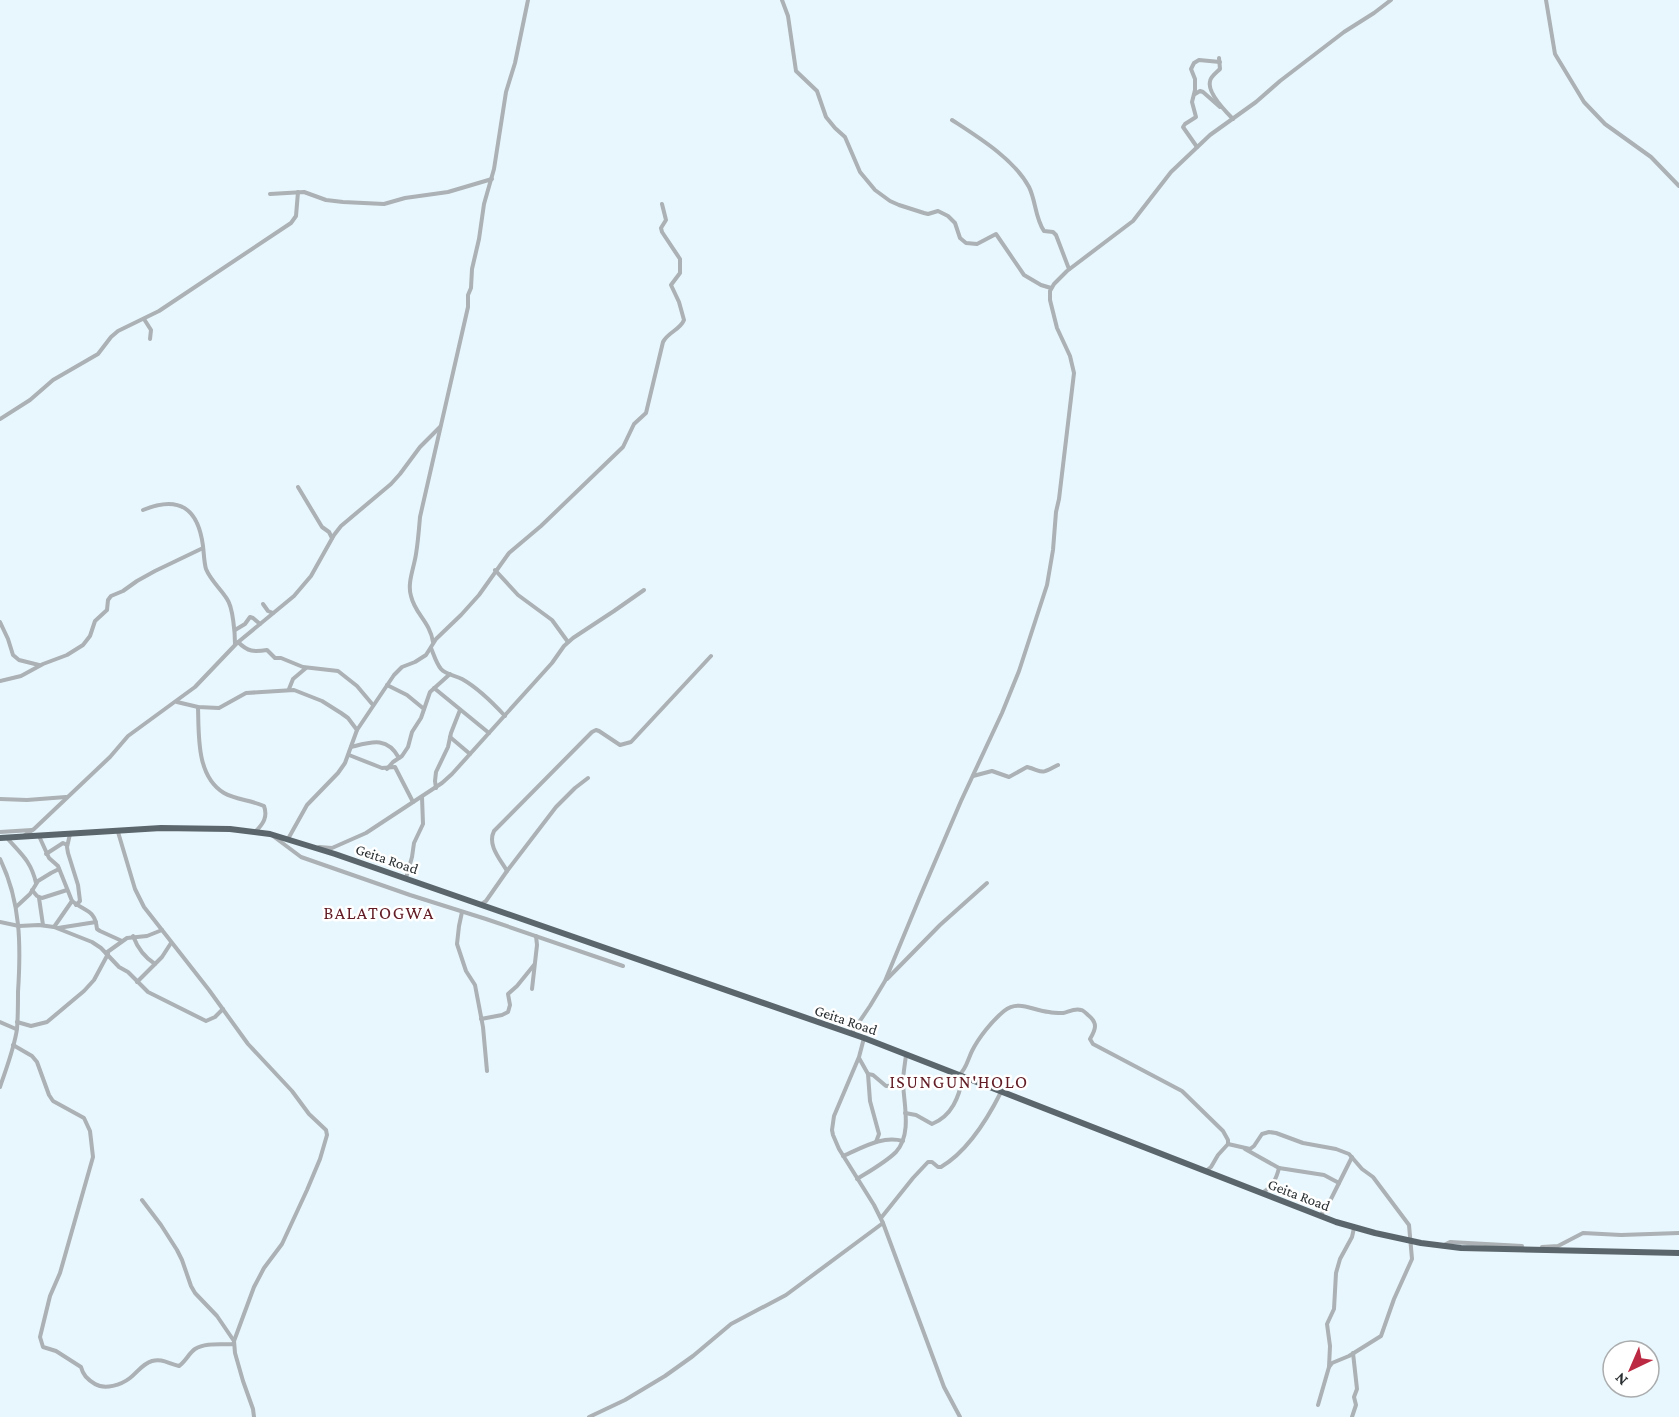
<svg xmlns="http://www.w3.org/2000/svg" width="1679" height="1417" font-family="'Crimson Pro',serif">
<rect width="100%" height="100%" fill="#e8f7fd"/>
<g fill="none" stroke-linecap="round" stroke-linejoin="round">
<g stroke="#abb1b4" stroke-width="4">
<path d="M782,0l6,16 8,55 21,20 9,26 9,11 10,9 15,35 15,18 15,11 9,4 25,8 4,1 10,-3 10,5 7,7 5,15 6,5 11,1 19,-10 28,41 17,10 10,3"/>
<path d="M1546,0l9,54 29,48 21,22 46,33 28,29"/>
<path d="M1219,58l1,11c-3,3 -9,7 -10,12 -3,11 16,31 23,38"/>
<path d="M1195,94l5,-3 3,1 17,15"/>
<path d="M952,120c26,17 62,39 77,67 7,14 6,31 15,44l9,1 3,3 13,34"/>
<path d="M1197,147l-14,-20 2,-3 11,-7 -4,-15 3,-12v-11l-4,-10 3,-6 5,-3 21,2"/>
<path d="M270,194l34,-2 22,8 17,2 41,2 21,-6 43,-6 44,-13"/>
<path d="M144,319l7,11 -1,9"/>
<path d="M0,419l30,-19 23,-20 45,-26 13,-17 7,-6 41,-20 132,-88 5,-7 2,-24"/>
<path d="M298,487l24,40 7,5 3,6"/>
<path d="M143,510c36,-15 55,-2 60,36 1,8 1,16 3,23 5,12 15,20 21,30 6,8 8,35 8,45"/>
<path d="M495,570l23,25 34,25 16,22"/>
<path d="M263,604l5,7 5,2"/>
<path d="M0,622l8,17 5,16 6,5 20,5"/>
<path d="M235,630l10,-6 5,-7 3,1 7,6"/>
<path d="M238,642c10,10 16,10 29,8l8,8h6l22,9 35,4 19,15 16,19"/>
<path d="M433,642c-3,-20 -18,-28 -22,-46 -4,-13 3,-28 5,-42 2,-12 3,-25 4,-37l48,-210v-12l3,-7 1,-19 7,-30 5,-35 10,-35 12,-77 9,-29 13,-63"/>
<path d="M431,648c3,7 5,15 10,21 5,6 14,6 21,10 16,9 31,24 43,37"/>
<path d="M0,681l21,-5 22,-12 24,-9 16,-10 7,-9 5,-15 12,-11 1,-10 3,-4 12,-5 14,-10 18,-10 48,-23"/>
<path d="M387,685l20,10 17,14"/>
<path d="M434,688l55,45"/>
<path d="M289,689l4,-10 13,-11"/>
<path d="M177,702l21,5 21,1 27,-15 48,-3 28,11 19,12 7,5 9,12"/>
<path d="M198,707c1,28 -2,69 26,86 12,7 27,7 40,13 4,11 -1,18 -8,25"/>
<path d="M450,737l20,17"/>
<path d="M351,747c20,-5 36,-11 48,11"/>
<path d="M349,755l33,13 13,-1 18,35"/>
<path d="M387,769l6,-7 9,-6 6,-9 4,-15 9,-14 9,-26 20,-18"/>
<path d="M973,776l19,-5 17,6 18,-10c18,5 12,8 31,-2"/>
<path d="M436,788l-1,-7 1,-9 12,-25 3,-14 9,-23"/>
<path d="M0,799l27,1 39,-3"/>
<path d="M0,832l32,-2"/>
<path d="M118,832l17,57 9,18 65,83 39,54 44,47 17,23 17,16 1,5 -7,24 -13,31 -25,54 -18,24 -10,19 -20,54 1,12 8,28 10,28 1,8"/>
<path d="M70,834l-3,13 1,6 10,32 2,16 -4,4"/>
<path d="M25,835l9,-6 76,-72 18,-21 67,-49 42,-44 57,-47 17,-20 23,-41 7,-9 50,-42 9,-10 20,-27 20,-20"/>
<path d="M39,836l10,22 9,8 14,35 -18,26"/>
<path d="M273,836l28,21 109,38 76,24 137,47"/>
<path d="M7,838c14,16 24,23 29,45"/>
<path d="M288,839l19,-34 31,-32 7,-10 12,-33 37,-55 8,-8 13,-5 11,-7 10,-16 25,-24 18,-20 30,-42 32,-27 82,-79 11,-23 12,-11 17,-71c5,-10 17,-12 21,-22l-5,-18 -8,-17 9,-12v-14l-18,-27 -1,-4 5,-8 -4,-16"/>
<path d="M319,847l13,1 34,-15 76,-50 10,-9 100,-111 12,-17 9,-8 41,-27 30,-21"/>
<path d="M46,854l17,-11 4,2"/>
<path d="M0,859c21,43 21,87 18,133 0,12 0,25 -1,37 -3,20 -11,40 -17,58"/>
<path d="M507,871c-7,-12 -20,-26 -13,-40l98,-99 4,-2 3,1 21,14 11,-3 80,-86"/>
<path d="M406,878l6,-21 2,-14 9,-19 -1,-27"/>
<path d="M32,890l5,6 5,2 25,-8"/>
<path d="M39,898l4,27"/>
<path d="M72,901c13,11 23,8 25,28l3,2 22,10"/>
<path d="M480,905l6,-4 21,-30 49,-64 19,-19 13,-10"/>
<path d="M16,907l14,-13 8,-13 13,-8 8,-4"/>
<path d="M462,912l-3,14 -2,18 9,27 9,14 8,42 4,44"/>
<path d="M0,922l19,4 20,-1 15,2 38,15 9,6 18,19 9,5 20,20 58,29 9,-4 8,-8"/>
<path d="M58,928l38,-6"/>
<path d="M133,936c5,13 11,21 22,28"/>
<path d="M106,953l21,-15 20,-2 15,-6"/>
<path d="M887,979l53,-54 47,-42"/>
<path d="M137,982l25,-25 9,-14"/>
<path d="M532,989l5,-44 -1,-9"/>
<path d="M481,1019l21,-4 6,-3 2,-7 -2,-11 9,-8 17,-21"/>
<path d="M0,1022l16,7"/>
<path d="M17,1022l14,4 16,-4 37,-31 10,-11 14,-26"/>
<path d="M851,1034l19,-28 15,-25 34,-82 42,-98 41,-88 17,-42 28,-86 6,-35 3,-38 3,-13 15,-126 -4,-17 -13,-28 -7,-28v-9l4,-7 13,-13 66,-50 38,-49 39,-37 46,-33 24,-21 64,-49 30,-19 17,-13"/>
<path d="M864,1038l-5,19 -25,59 -2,14 1,5 6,14 35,56 9,18 61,164 16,30"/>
<path d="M13,1045l19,11 5,6 12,33 4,6 31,17 6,13 3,26 -33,116 -10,23 -10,41 3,10 13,4 25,16c2,8 6,12 14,17 10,6 26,1 35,-6 8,-6 12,-14 22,-17 10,-3 17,3 27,5 7,-5 10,-13 16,-17 11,-7 27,-4 39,-5"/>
<path d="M859,1058l9,16 2,27 9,33 -3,8"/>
<path d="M868,1074l5,1 13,11 17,-1"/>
<path d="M959,1075c7,-5 9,-16 13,-24 7,-14 20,-30 32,-40 15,-12 29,0 45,1 4,1 9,1 14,1 5,-1 12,-5 18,-3 2,0 6,4 7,5 10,8 8,14 2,24l3,5 89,47 41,40 5,9v4l-10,11 -7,12 -5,4"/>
<path d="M905,1113l11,2 16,9c20,-8 27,-27 31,-47"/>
<path d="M1228,1144l22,5 4,-3 8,-12 7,-2 7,1 27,10 33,6 13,5 13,15 11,8 36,48 3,34 -18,40 -13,37 -32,20 -17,7 -3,4"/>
<path d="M1245,1149l34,19 45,7 15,8"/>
<path d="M843,1156c19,-8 39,-21 60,-15"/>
<path d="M857,1179c13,-8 29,-17 39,-27 16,-18 8,-47 7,-69 0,-9 2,-19 3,-28"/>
<path d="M1262,1193c10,-6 14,-13 17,-25"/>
<path d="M142,1200l19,25 16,25 5,10 9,26 4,7 22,23 17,25"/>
<path d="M1318,1215h3l10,-16 21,-42"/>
<path d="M881,1218l32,-40 15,-16h4l6,5h3c27,-16 46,-47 60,-75"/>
<path d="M1444,1245l6,-3 72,4"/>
<path d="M1542,1247l16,-1 25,-13 38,2 58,-2"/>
<path d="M1318,1405l11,-38 1,-21 -3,-22 7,-15 2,-36 4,-14 12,-22 2,-9"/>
<path d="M589,1417l36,-17 40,-24 28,-20 38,-32 55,-29 97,-72"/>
<path d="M1352,1417l4,-12 -2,-8 3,-8 -4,-36"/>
</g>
<path stroke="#5a666c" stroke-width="6" d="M0,838l161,-10 69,1 40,5 65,20 529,184 472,184 39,11 46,10 40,5 218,5"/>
</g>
<g text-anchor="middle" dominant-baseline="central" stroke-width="5" stroke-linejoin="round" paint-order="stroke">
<g font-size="15" fill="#2a2f31" stroke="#fff">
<text transform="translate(387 859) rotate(19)">Geita Road</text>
<text transform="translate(846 1020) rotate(19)">Geita Road</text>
<text transform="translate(1299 1195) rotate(21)">Geita Road</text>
</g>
<g font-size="18" letter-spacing="1.5" fill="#621c25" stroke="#fff">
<text x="379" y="913">BALATOGWA</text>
<text x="959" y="1082">ISUNGUN'HOLO</text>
</g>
</g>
<g transform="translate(1631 1369) rotate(224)"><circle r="28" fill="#ffffff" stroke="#aaacad" stroke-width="1.5"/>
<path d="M0-4.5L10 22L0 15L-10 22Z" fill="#bb2a42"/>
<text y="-9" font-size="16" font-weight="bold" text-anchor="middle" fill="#2a2f31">N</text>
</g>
</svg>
